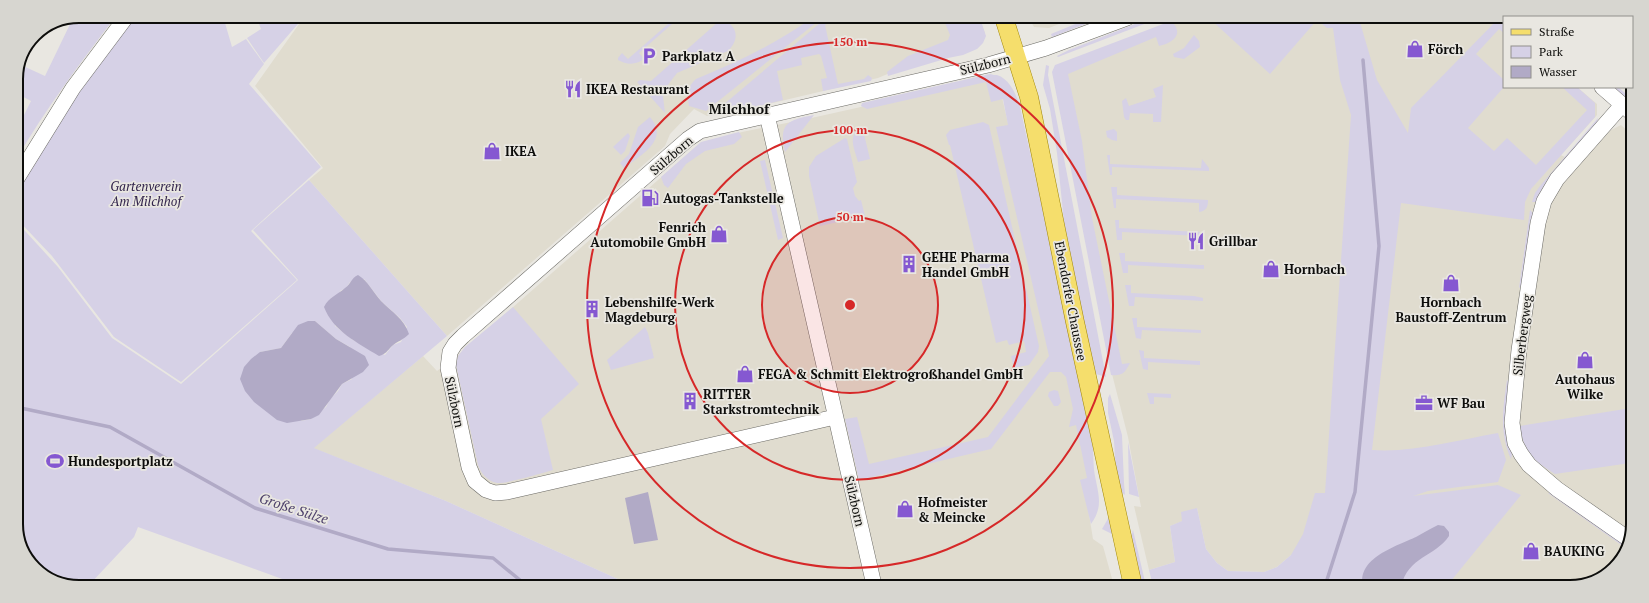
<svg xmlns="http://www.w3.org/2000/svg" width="1649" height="603" font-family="'PT Serif',serif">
<rect width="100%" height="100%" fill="#e9e7e1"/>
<g fill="#e0dccf">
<path d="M304,17l675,1 6,15 -107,45 -147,35 -24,3 -13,-7 -24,25 -5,12 -218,190 -138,-156 14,-12 -68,-82z"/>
<path d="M1029,18h45l-25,10 -15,-1z"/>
<path d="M1183,18l317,1 4,4v64h73l20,17v11l-36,40 18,9 32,-34 10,-5 11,10 -2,410 -25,31 -34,11 -233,-1 -47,-31 -14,12 -13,5 -36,-1 -11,-8 -11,-14 -9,-41 -14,13 -13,5 5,36 -26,8 -15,-64 7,1 -13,-70 -16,-63 -52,-309z"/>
<path d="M986,79l12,1 92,398 -3,24 6,37 10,7 11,40 -483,-1 -185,-84 -133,-53 110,-92 14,15 26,-20 235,-206 44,-13 74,-15z"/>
</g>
<g fill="#d6d1e6" fill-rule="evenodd">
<path d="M79,16h37c-35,46 -71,93 -100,144v-29l15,-30 -15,-8v-18l5,-10 24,11 28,-58z"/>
<path d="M136,16h87l9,31 14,-8 18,25 -15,20 72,83 -70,64 46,49 -116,102 -67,-45 -62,-81 -36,-38v-28l47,-76 41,-57z"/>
<path d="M256,16l48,1 -40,46 -17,-25 14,-9z"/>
<path d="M676,17h4l-41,36 5,6c-8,6 -17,6 -26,1v-2l4,-5 6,6z"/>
<path d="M718,18c18,5 24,19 10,33l-51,22 -10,13 -4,10 2,17 -28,-31 3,-2 11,1 66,-58 -7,-1v-2z"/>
<path d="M812,18h10l-116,93 -17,-5c-2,-12 -2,-19 7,-27 40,-16 81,-36 116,-61z"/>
<path d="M826,18h9l-10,7 13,59 26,-5 4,-4 4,3 -1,3 -48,10 -2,-12 6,-1 -6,-22 -2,-2 -18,4 1,7 -25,6 6,29 -45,11 -28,5z"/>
<path d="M943,18h37l6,18 -3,7 -6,6 -14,6 -15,3 -60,18 -1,-4 21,-16 40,-16 2,-5z"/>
<path d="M1090,18h11l-49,19 -1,-3z"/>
<path d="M1150,18h10l-102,39 -1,-1 12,-6z"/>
<path d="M1210,19h149l18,61 31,53 3,-25 87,-89 6,5v9l-5,-4 -23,25 28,26v7l-36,41 26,23 13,-13 29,27 51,-55 -25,-23h15l18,16v14l-64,72 -6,13 -1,18 -123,-17 -29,247c41,3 85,-10 126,-17l8,27 -8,22 -70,9 -15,5 85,-11 23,10 -75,92 -293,-1 -4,-16 26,-8 -5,-36 12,-5 -1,-9 16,-4 9,41 11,14 11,8 36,1 13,-5 14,-12 12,-21 12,-41h10l26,-378 -11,-35 -7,-52h-6l-10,-8 -47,54z"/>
<path d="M1171,21c14,13 2,22 -12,25l-3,-9 -88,37 14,67 10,77 30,146 8,-1c-5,10 -8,13 -19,12l-59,-303 3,-7z"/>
<path d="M1194,35l5,6 1,6 -16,12 -10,-2 -1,-3 11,-6z"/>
<path d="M1046,65l3,1 -1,9 58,302 -10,-3 -6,-13 -23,-109 -10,-99 -7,-44 -7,-24z"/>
<path d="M990,74c3,1 5,1 7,1 13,4 20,21 23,32l72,325c1,13 1,25 2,38 3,21 11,35 -3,54l-11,-44 7,-2 -11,-53 -7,2 4,-18 -7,-32 -5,-5h-11l-59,77 -132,31 -14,-61 12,-2 12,47 119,-27 61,-81 -53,-229 12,-2 -5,-26 -12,3 -5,-20 -119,27 -6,-3 1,-3z"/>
<path d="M1163,85l-2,37h-8v-8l-23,-1 -1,7h-3l-2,-3 -2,-16 4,-3 3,8 27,-9 -3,-8z"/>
<path d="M1612,87h6l15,13v5z"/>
<path d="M814,115l-29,37c-7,-29 3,-32 29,-37z"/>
<path d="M650,117c20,23 -9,38 -26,51l-4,-5 9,-9 9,-27z"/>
<path d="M1598,118l-1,5 -51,60 -5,8 -5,11h-4l3,-9 5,-7z"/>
<path d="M983,122l6,3 50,221 -1,6 -9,13 -15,3 -3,-12 15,-4 -2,-11 -15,4 -2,-5 -11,3 -46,-198h-1l-3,-10 4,-5z"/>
<path d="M860,128l3,2 7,29 -12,3c-3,-12 -11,-26 2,-34z"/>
<path d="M1114,129l3,3v9l-5,-1 -5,-3 -1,-6z"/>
<path d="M739,132l3,5 -8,7 -29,7 -19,13 -18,24 -4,-3 -3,-8 40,-35z"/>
<path d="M628,133l2,3 -5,15 -4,4 -8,-8z"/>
<path d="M845,138l2,1 10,43 -4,6 2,8 4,5 2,-1 4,16 -45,10 -11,-50v-9l7,-11z"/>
<path d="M1107,155h3v9l91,4 1,-9 7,9v3l-97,-4v8h-2z"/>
<path d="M765,160l18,78 -5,2 -18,-79z"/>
<path d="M309,180l138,156 -133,112 132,53 185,84 -335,-1 -158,-57 -4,10 -44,47h-32l-29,-22 -13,-33v-308l42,46 54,71 69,46 117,-104 -45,-50zM364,279l18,23 18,16 7,9 -6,15 -8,3 -8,10 -32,-15 -18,-14 5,-35 6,-3 4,-6zM315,321l21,18 14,8 2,32 -10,5 -4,7 -8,8 -4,8 -15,12 -10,2 -41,-69 21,-4 11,-15z"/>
<path d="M1111,187h6v8l91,5c0,6 -1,11 -9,12v-9l-83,-4v9h-2z"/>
<path d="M1530,210l3,3 -10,71 -4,4z"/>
<path d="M1115,220h4v8l81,4 -1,4 -77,-4v8h-5z"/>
<path d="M1119,253h6v8l75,4h4v4l-76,-4v8h-5z"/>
<path d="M1125,285h6v8l63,3 9,2v3l-68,-4 -1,9h-5z"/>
<path d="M513,307l66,77 -38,35 12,51c-11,3 -47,14 -56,13 -10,-2 -16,-10 -19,-18l-22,-100 2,-9 7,-9z"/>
<path d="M1132,318h5v9l64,3v3l-59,-3 -1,9 -5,-1z"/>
<path d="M645,327l3,6 6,25 -43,12 -4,-10z"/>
<path d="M1139,350l5,1v7l56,3v4l-52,-3v8l-5,-1z"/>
<path d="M1507,380l3,4 -5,40 2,14 5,16 -1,5c-12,-27 -8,-51 -4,-79z"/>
<path d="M1054,390l4,1 3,11 -3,4h-4l-6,-10 1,-4z"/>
<path d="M1147,393l24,1v4l-17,-1v7h-4z"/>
<path d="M1110,394l12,41 2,48 1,12 -5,-4 -4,-19 -2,-31 -6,-28v-15z"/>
<path d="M1631,408l-1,55 -75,11c-21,-13 -32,-22 -35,-48z"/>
<path d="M1128,442l11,55 -10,-3z"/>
<path d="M1548,493h5l75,53 -1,3z"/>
<path d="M1109,517l3,17 -10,-5z"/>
<path d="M1133,530l13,56h-6l-10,-46z"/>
</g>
<g fill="#b1aac6">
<path d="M358,275c10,6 15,17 23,26 11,11 23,18 28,33 -6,6 -11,7 -17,12 -5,5 -6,8 -13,10 -21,-13 -46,-25 -55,-49 5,-10 13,-12 21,-19 6,-4 6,-10 13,-13z"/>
<path d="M308,321h7l21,18 29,17 4,9 -6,7 -21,12 -23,31 -8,4 -24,4 -10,-3 -23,-18 -9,-11 -5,-12 4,-12 7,-8 9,-7 21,-4 17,-23z"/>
<path d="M648,492l10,48 -24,4 -9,-46z"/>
<path d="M1438,525l6,1 5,6v4c-14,21 -41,20 -48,51h-38c-7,-29 34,-41 53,-50 7,-4 14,-8 22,-12z"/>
</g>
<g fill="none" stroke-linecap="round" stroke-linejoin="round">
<g stroke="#b1aac6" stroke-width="3.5">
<path d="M16,407l94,20 145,81 133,41 105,9 33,27"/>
<path d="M1325,586l30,-94 24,-246 -16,-186"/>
</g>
<g stroke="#6a6964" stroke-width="16">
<g id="minor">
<path d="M1602,87l31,27"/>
<path d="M1622,105l-65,74 -13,22 -6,22 -19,127 -7,73 3,20 6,11 8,11 28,24 73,51"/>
<path d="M767,115l107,470"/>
<path d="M16,180l57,-92 54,-72"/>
<path d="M835,417l-328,75 -12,1 -9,-3 -11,-9 -6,-14 -21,-99 2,-16 5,-8 8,-8 225,-197 12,-8 288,-66 58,-17 81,-30"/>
</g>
</g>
<g stroke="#a0870a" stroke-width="19">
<path id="major" d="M1004,18l25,79 46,225 58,264"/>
</g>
<use href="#minor" stroke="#fff" stroke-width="15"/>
<use href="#major" stroke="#f5de6c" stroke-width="18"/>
</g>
<circle cx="850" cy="305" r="88" fill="#d62828" fill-opacity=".12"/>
<g fill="none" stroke="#d62828" stroke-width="2">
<circle cx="850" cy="305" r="88"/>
<circle cx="850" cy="305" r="175"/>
<circle cx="850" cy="305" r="263"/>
</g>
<defs>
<g id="shop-bare" transform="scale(1.38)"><path d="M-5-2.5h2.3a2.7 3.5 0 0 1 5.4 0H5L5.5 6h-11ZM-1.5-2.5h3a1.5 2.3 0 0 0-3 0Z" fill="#8558d1" stroke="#e9e7e1" stroke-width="2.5" paint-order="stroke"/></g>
<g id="parking-bare" transform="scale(1.38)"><path d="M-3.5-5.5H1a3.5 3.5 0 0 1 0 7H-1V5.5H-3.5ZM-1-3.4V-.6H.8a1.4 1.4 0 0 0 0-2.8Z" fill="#8558d1" stroke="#e9e7e1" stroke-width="2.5" paint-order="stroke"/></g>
<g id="restaurant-bare" transform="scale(1.38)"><path d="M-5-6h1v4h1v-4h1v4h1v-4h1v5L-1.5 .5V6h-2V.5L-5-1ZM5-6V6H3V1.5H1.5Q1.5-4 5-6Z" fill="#8558d1" stroke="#e9e7e1" stroke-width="2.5" paint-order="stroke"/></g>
<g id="fuel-bare" transform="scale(1.38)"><path d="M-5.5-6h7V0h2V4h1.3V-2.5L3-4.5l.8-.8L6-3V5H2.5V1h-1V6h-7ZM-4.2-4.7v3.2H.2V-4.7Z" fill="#8558d1" stroke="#e9e7e1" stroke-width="2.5" paint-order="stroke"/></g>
<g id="building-bare" transform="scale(1.38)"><path d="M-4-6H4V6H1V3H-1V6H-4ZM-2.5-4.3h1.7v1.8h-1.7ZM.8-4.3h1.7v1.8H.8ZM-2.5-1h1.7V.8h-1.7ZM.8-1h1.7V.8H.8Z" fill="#8558d1" stroke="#e9e7e1" stroke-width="2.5" paint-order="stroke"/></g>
<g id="office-bare" transform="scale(1.38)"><path d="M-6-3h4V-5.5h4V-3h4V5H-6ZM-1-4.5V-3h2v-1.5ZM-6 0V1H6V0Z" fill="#8558d1" stroke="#e9e7e1" stroke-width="2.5" paint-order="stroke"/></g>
<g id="stadium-bare" transform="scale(1.38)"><path d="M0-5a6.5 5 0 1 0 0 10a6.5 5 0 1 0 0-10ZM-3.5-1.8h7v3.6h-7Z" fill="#8558d1" stroke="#e9e7e1" stroke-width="2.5" paint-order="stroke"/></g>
</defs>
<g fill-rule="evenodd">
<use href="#shop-bare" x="1415" y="49"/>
<use href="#parking-bare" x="649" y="56"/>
<use href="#restaurant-bare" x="573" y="89"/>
<use href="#shop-bare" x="492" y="151"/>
<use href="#fuel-bare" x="650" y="198"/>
<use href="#shop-bare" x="719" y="234"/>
<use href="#restaurant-bare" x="1196" y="241"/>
<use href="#building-bare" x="909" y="264"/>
<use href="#shop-bare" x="1271" y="269"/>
<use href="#shop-bare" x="1451" y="283"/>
<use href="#building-bare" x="592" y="309"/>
<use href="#shop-bare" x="1585" y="360"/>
<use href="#shop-bare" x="745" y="374"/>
<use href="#building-bare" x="690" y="401"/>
<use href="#office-bare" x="1424" y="403"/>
<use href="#stadium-bare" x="55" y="461"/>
<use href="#shop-bare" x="905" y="509"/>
<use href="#shop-bare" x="1531" y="551"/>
</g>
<g text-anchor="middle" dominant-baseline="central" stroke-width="3.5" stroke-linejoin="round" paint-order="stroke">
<g font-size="13" font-weight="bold" fill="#0d0d0b" stroke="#e9e7e1" text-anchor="start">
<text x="1428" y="49">Förch</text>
<text x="662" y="56">Parkplatz A</text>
<text x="586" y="89">IKEA Restaurant</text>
<text x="505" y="151">IKEA</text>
<text x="663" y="198">Autogas-Tankstelle</text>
<text x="706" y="227" text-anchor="end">Fenrich<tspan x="706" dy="15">Automobile GmbH</tspan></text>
<text x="1209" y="241">Grillbar</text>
<text x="922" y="257">GEHE Pharma<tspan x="922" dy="15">Handel GmbH</tspan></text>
<text x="1284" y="269">Hornbach</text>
<text x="605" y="302">Lebenshilfe-Werk<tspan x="605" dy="15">Magdeburg</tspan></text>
<text x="1451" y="302" text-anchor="middle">Hornbach<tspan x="1451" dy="15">Baustoff-Zentrum</tspan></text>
<text x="758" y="374">FEGA &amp; Schmitt Elektrogroßhandel GmbH</text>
<text x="1585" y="379" text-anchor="middle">Autohaus<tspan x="1585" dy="15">Wilke</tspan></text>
<text x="703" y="394">RITTER<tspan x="703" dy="15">Starkstromtechnik</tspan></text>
<text x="1437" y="403">WF Bau</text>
<text x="68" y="461">Hundesportplatz</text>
<text x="918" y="502">Hofmeister<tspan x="918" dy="15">&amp; Meincke</tspan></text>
<text x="1544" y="551">BAUKING</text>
</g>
<g font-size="13" fill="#0d0d0b" stroke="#e9e7e1">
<text transform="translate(985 64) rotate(-14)">Sülzborn</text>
<text transform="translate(671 155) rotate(-41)">Sülzborn</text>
<text transform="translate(1071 301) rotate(79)">Ebendorfer Chaussee</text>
<text transform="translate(1522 335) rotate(-83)">Silberbergweg</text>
<text transform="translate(455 402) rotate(78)">Sülzborn</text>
<text transform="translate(855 501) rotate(77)">Sülzborn</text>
</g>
<g font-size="13" font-style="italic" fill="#32244c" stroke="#e9e7e1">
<text x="146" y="186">Gartenverein<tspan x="146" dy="15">Am Milchhof</tspan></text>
</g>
<g font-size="14" font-weight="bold" fill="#0d0d0b" stroke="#e9e7e1">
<text x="739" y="108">Milchhof</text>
</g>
<g font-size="14" font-style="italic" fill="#4f426c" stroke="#e9e7e1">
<text transform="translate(294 508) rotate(18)">Große Sülze</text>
</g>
</g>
<path d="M0 0H1649V603H0ZM79 23H1570A56 56 0 0 1 1626 79V524A56 56 0 0 1 1570 580H79A56 56 0 0 1 23 524V79A56 56 0 0 1 79 23Z" fill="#d7d6d0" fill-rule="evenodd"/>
<path fill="none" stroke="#0d0d0b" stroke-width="2" d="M79 23H1570A56 56 0 0 1 1626 79V524A56 56 0 0 1 1570 580H79A56 56 0 0 1 23 524V79A56 56 0 0 1 79 23Z"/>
<circle cx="850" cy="305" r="6" fill="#d62828" stroke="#e9e7e1" stroke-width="2"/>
<g font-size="12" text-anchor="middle" font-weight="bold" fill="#d62828" stroke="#e9e7e1" stroke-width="3.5" stroke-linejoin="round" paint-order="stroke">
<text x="850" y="46">150 m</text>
<text x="850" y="134">100 m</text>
<text x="850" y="221">50 m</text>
</g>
<rect x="1503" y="16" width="130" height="72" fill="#e9e7e1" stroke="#91908b"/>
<rect x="1511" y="29" width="20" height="6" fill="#f5de6c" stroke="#91908b"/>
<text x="1539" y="36" font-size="12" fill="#0d0d0b">Straße</text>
<rect x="1511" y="46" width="20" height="12" fill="#d6d1e6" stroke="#91908b"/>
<text x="1539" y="56" font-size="12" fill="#0d0d0b">Park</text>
<rect x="1511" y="66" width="20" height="12" fill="#b1aac6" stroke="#91908b"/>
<text x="1539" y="76" font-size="12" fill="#0d0d0b">Wasser</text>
</svg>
